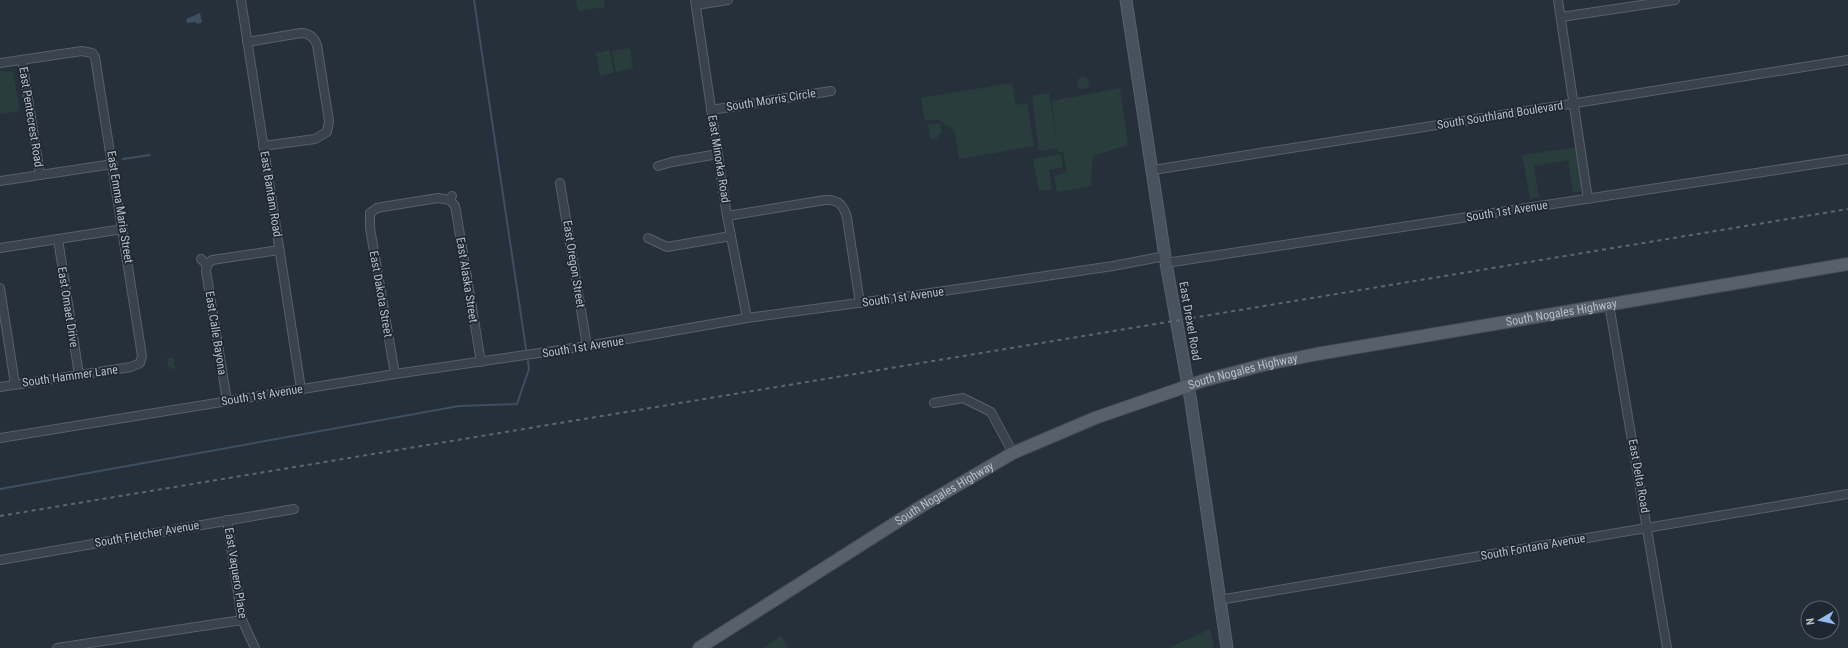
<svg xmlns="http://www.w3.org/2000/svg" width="1848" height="648" font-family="'Roboto Condensed',sans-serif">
<rect width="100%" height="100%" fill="#26303b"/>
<g fill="#293d3d">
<path d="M576,0h28l1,7 -27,4z"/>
<path d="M630,48l3,20 -17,4 -4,-21z"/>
<path d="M610,50l4,23 -14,3 -4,-23z"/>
<path d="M0,71l13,1 7,39 -20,3z"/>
<circle cx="1083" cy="83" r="6"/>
<path d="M1012,83l4,22 11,-2 7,43 -75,13 -4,-27 -18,-13 -12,2 -4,-23z"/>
<path d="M1120,88l8,57 -35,11 -2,24 1,6 -35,6 -3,-16 13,-4 -4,-20h-5l-1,-4 -18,3 -7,-55 17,-3 7,44 -4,-36z"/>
<path d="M940,123l2,9 -5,6 -7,1 -2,-14z"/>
<path d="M1577,147l7,44 -11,1 -5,-32 -34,6 5,31 -9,1 -8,-43z"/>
<path d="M1061,154l2,13 -14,3 3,19 -13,2 -6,-32z"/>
<path d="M167,358h7l1,12 -7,-4z"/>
<path d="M1210,629l4,19h-45z"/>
<path d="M781,635l7,13h-25z"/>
</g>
<path fill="#3e4f62" d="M200,13l2,9 -4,2 -3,-2 -8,1 -1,-4z"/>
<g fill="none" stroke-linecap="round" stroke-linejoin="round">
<g stroke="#3e4f62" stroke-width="2">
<path d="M474,0l52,349"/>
<path d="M123,159l27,-4"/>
<path d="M0,489l459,-83 58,-2 12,-35 -1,-8"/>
</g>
<g stroke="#58606a" stroke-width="10">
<g id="street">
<path d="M241,0l60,389"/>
<path d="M695,0l32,216 20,102"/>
<path d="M1558,0l30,199"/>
<path d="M696,5l32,-5"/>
<path d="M1561,17l114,-17"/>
<path d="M247,42l54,-9c8,0 13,4 16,12l12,76 -2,11 -12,7 -52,7"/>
<path d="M22,60l18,115"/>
<path d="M0,63l82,-12 10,2 3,4 47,299 -2,7 -9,4 -131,20"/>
<path d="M711,110l120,-19"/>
<path d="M658,166l14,-4 46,-8"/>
<path d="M1153,170l695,-110"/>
<path d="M0,181l113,-17"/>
<path d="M560,183l27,163"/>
<path d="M452,196l-2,4 5,6 1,5 25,151"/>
<path d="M370,213v15l25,146"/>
<path d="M370,213l7,-5 5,-1 56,-9 12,2"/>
<path d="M727,216l98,-16c14,-1 19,6 22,18l13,85"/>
<path d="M648,238l19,9 64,-11"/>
<path d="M58,239l21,136"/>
<path d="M0,248l123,-19"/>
<path d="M201,259l6,6"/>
<path d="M1166,263l682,-104"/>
<path d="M207,265l-1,6 21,130"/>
<path d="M207,265l5,-5 67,-10"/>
<path d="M0,288l15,96"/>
<path d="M1609,304l58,344"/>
<path d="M934,403l29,-5 28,14 22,41"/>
<path d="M0,438l395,-64 192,-28 160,-28 170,-23 196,-29 52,-10"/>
<path d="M227,520l15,100 13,28"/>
<path d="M0,560l294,-51"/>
<path d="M1219,600l629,-106"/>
<path d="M57,648l185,-28"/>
</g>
</g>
<g stroke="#58606a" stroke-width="13">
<path id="secondary" d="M1126,0l40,263 25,139 36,246"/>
</g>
<g stroke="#434b55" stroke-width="14">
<g id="primary">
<path id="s1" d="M699,648l226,-144 88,-51 82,-35 107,-37 65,-17 50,-10 531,-90"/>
</g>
</g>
<use href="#street" stroke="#3a424c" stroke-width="8"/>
<use href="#secondary" stroke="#48515e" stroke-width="11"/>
<use href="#primary" stroke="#58616b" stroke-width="12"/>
<path stroke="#5c6672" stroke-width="2" stroke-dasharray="4 4" stroke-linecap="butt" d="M0,516l1848,-307"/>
</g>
<g text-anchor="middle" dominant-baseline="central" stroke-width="3.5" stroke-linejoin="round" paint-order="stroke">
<g font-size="12" fill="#b6bdc7" stroke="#1f2731">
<text transform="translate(771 100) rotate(-9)">South Morris Circle</text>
<text transform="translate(1500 115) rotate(-9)">South Southland Boulevard</text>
<text transform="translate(31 117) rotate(81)">East Pentecrest Road</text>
<text transform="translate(719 159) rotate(81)">East Minorka Road</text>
<text transform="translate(271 194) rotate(81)">East Bantam Road</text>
<text transform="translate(120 207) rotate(81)">East Emma Maria Street</text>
<text transform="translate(1507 211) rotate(-9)">South 1st Avenue</text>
<text transform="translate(574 264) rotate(81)">East Oregon Street</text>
<text transform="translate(467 280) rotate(81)">East Alaska Street</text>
<text transform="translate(381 294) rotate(80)">East Dakota Street</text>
<text transform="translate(903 297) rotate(-8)">South 1st Avenue</text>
<text transform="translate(68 307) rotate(81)">East Omaet Drive</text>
<text stroke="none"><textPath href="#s1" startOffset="938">South Nogales Highway</textPath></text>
<text transform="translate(1190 321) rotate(80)">East Drexel Road</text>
<text transform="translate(216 333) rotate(81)">East Calle Bayona</text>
<text transform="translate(583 347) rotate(-9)">South 1st Avenue</text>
<text stroke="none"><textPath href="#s1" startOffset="614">South Nogales Highway</textPath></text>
<text transform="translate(70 376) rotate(-8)">South Hammer Lane</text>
<text transform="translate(262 395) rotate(-9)">South 1st Avenue</text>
<text transform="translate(1639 476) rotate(80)">East Delta Road</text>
<text stroke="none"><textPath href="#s1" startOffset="290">South Nogales Highway</textPath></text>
<text transform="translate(147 534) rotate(-10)">South Fletcher Avenue</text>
<text transform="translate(1533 547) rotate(-10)">South Fontana Avenue</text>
<text transform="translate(236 573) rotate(81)">East Vaquero Place</text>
</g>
</g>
<g transform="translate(1820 620) rotate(261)"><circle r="19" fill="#1f2731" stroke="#5b636d"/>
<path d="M0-3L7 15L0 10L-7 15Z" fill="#94baed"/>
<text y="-6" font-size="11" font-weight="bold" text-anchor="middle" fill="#b6bdc7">N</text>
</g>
</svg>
